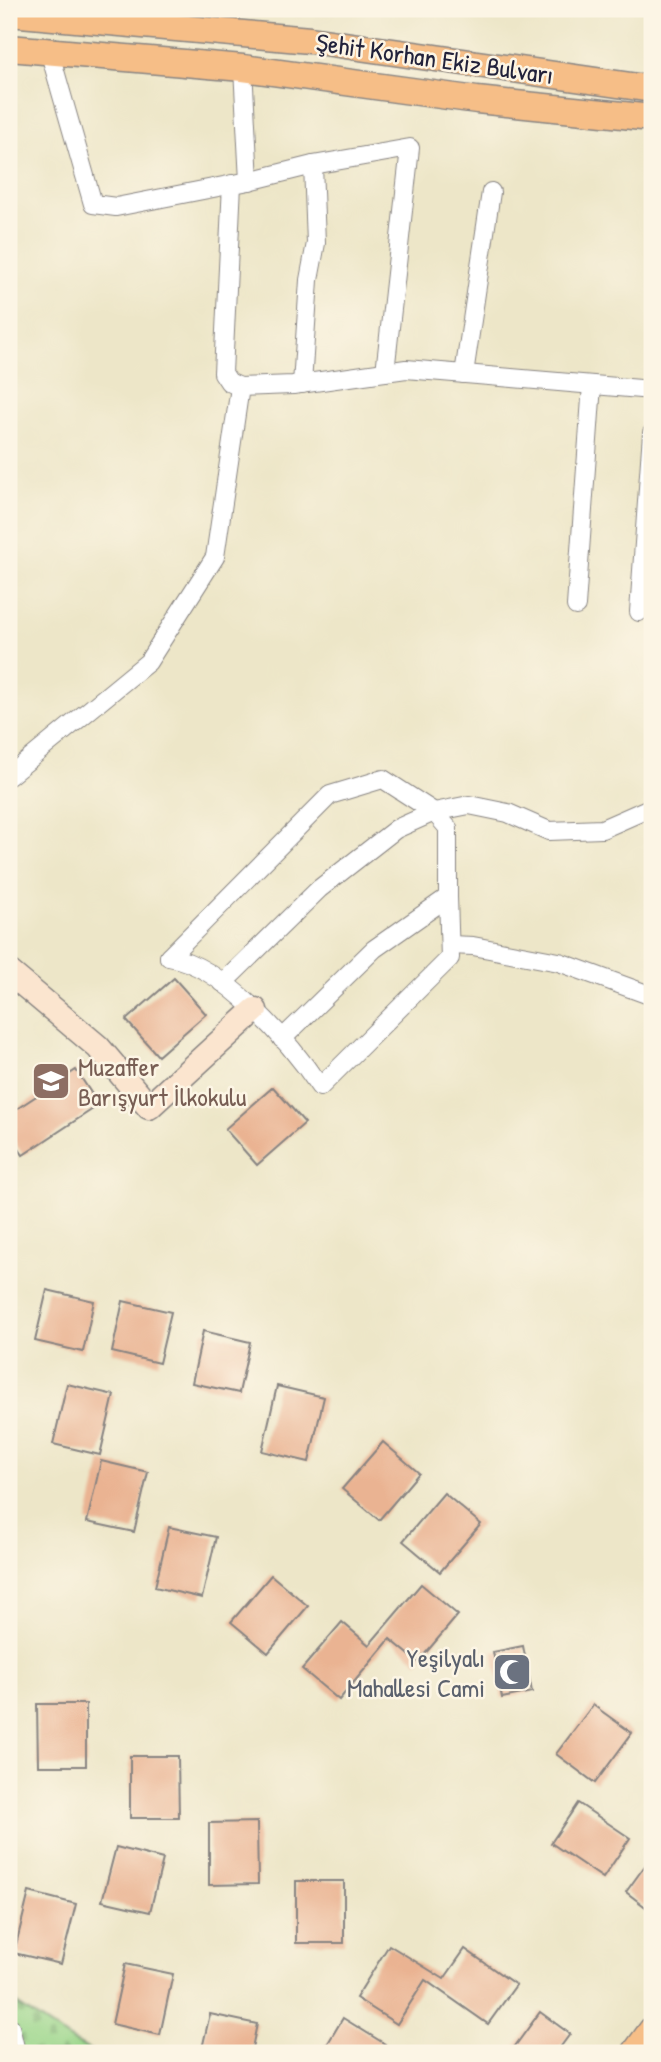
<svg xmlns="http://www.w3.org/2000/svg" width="661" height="2062" font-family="'Patrick Hand',sans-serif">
<defs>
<pattern id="cemetery-stones" width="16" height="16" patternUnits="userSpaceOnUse" patternTransform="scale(1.75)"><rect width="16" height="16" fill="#9ad68a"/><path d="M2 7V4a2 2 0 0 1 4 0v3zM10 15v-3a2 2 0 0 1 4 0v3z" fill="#84b778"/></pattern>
</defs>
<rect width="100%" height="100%" fill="#fcf5e5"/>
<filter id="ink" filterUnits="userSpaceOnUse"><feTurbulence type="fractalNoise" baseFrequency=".0143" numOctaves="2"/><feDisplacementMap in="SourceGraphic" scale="14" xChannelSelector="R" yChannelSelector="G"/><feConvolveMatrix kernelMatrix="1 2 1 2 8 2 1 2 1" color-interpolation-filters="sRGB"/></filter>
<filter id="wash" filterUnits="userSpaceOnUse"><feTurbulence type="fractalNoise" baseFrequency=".00686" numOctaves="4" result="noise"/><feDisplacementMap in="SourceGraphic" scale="28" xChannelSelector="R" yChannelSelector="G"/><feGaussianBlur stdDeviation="1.57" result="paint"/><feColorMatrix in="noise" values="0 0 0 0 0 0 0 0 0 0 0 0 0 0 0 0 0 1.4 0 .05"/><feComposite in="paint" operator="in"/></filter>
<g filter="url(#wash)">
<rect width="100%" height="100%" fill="#ede6c8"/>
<path fill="url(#cemetery-stones)" stroke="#5e7c62" stroke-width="2" d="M9,1999l59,39 27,15h-86z"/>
<g id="blocks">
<g fill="#eab392">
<path d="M174,978l32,36 -48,42 -32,-36z"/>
<path d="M76,1070l23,35 -76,50 -14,-21v-20z"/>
<path d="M273,1087l32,36 -48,42 -32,-36z"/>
<path d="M47,1290l47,11 -11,51 -48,-11z"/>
<path d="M123,1301l48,11 -12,51 -47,-11z"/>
<path d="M203,1331l47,11 -11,51 -47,-10z"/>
<path d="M67,1384l47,11 -14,60 -47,-11z"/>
<path d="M277,1386l47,11 -15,65 -47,-11z"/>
<path d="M383,1442l36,31 -40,47 -37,-31z"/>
<path d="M101,1461l47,11 -14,60 -47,-10z"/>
<path d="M444,1493l37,31 -41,48 -37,-31z"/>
<path d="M169,1527l47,10 -14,61 -47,-11z"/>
<path d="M271,1575l37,31 -40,47 -37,-31z"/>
<path d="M421,1584l37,31 -40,47 -28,-23 -51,61 -37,-31 40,-47 27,23z"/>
<path d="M523,1646l9,46 -30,6 -9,-46z"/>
<path d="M37,1704h49v62h-48z"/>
<path d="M593,1705l39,28 -37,50 -39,-29z"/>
<path d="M130,1756h48l1,62h-49z"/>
<path d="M578,1803l52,35 -27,40 -52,-35z"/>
<path d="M257,1822l1,62 -49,1v-62z"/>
<path d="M116,1847l47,12 -13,53 -48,-11z"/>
<path d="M652,1856v56l-26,-20z"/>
<rect x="296" y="1881" width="48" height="62"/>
<path d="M29,1892l47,12 -15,60 -47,-11z"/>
<path d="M389,1945l55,34 21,-30 51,36 -28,39 -63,-44 -28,44 -41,-26z"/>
<path d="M125,1964l48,10 -13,61 -48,-11z"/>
<path d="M540,2012l30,22 -14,19h-46z"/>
<path d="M210,2014l47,10 -6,29h-50z"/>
<path d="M343,2018l42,26 -6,9h-57z"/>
</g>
</g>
</g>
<g filter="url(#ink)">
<use href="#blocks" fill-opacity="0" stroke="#888482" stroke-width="2"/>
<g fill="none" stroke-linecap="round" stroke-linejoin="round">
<g stroke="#888482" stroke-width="11">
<path id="lane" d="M14,2024l7,29"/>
</g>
<g stroke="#888482" stroke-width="20">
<g id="street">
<path d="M49,50l44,154 23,3 133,-26 -6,-113"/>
<path d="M313,165l97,-17 -25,224"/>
<path d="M249,181l64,-16 3,78 -7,37 -7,104"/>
<path d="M232,184l-9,189 6,9 11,5"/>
<path d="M464,374l27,-182"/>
<path d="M576,606l16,-221"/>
<path d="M639,612l13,-179"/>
<path d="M9,776l139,-114 67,-105 25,-170 53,-2 113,-16 246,21"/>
<path d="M450,945l23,1 86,16 93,34"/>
<path d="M169,957l161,-162 53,-16 51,33 -38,17 -77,60 -96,94"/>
<path d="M169,957c55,9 121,85 151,130l130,-129 -2,-61"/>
<path d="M282,1039l92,-90 74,-52v-69l-14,-16 35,-7 39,8 41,18 53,-2 50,-22"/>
</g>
</g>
<g stroke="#888482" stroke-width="27">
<path id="secondary" d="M9,972l89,75 51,60 106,-97"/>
</g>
<g stroke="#888482" stroke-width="29">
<g id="primary">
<path d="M9,13l301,27 342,49"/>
<path d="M9,48l234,20 234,32 175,18"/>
<path d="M635,2053l17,-23"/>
</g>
</g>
<use href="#lane" stroke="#fff" stroke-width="9"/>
<use href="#street" stroke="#fff" stroke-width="18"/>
<use href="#secondary" stroke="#fbe5cf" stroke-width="24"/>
<use href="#primary" stroke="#f6be87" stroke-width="26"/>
</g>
</g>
<defs>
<g id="school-square" transform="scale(2.0125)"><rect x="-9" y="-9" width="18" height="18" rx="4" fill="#8d6e63" stroke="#fcf5e5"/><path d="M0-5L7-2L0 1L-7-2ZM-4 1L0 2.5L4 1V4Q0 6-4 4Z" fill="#fff"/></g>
<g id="mosque-square" transform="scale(2.0125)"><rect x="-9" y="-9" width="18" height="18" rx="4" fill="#6b7280" stroke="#fcf5e5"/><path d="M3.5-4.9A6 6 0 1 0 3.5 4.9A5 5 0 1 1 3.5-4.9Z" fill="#fff"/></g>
</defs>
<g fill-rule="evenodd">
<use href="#school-square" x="51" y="1081"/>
<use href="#mosque-square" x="512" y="1672"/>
</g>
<g text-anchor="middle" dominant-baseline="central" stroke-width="5" stroke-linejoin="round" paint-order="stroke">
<g font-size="26" fill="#22223b" stroke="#fcf5e5">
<text transform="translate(435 58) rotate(8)">Şehit Korhan Ekiz Bulvarı</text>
</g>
<g font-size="26" fill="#785e54" stroke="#fcf5e5" text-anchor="start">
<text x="78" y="1066">Muzaffer<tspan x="78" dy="30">Barışyurt İlkokulu</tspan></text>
</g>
<g font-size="26" fill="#5b616d" stroke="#fcf5e5" text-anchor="end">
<text x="485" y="1657">Yeşilyalı<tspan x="485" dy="30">Mahallesi Cami</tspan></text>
</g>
</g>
<rect width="661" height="2062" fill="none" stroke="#fcf5e5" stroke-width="35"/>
</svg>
